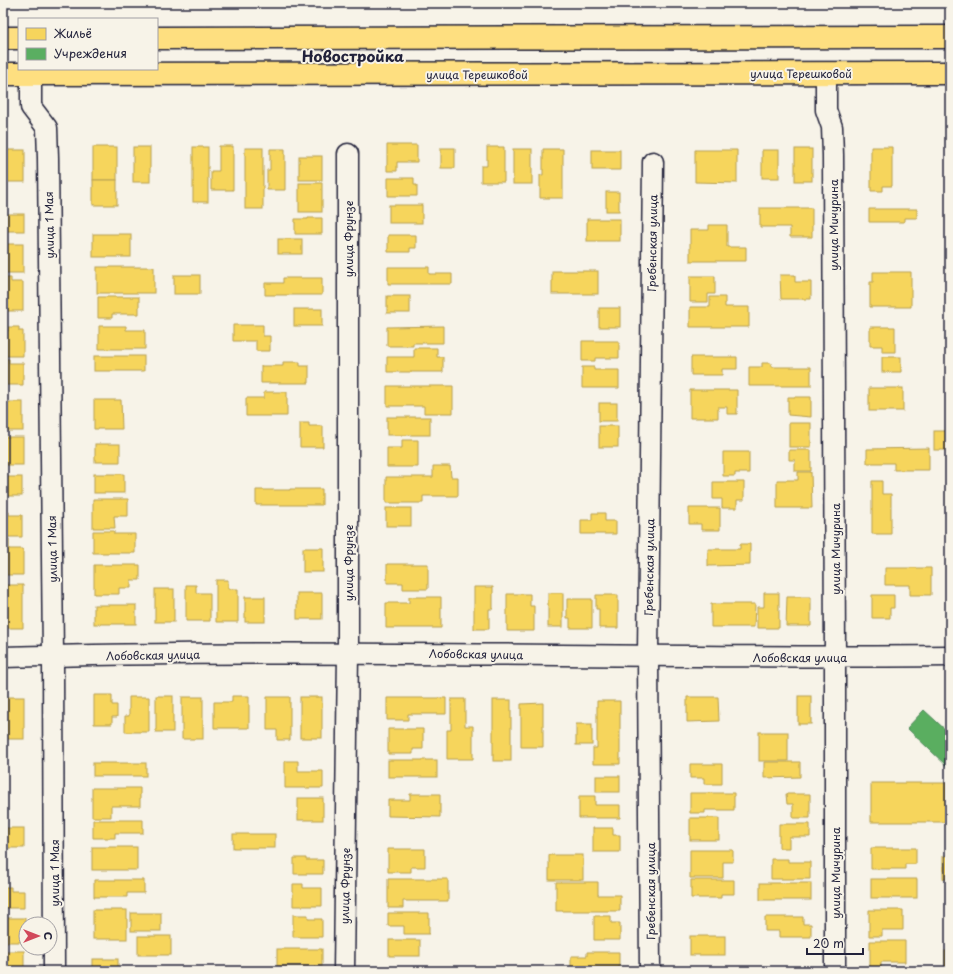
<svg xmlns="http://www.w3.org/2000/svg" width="953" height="974" font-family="'Playpen Sans',sans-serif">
<rect width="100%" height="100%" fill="#f7f3e8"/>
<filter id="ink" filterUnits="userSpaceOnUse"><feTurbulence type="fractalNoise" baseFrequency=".025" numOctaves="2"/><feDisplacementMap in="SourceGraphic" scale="8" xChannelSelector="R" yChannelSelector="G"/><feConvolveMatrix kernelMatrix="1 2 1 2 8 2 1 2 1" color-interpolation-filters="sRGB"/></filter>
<g filter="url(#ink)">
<g fill="#f6d55c" stroke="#b69f52">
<path d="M387,145h30v17h-20v9h-10z"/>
<path d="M219,146h14v44h-22v-19h8z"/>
<rect x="93" y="147" width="24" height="33"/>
<rect x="133" y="147" width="17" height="35"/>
<rect x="193" y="147" width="15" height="55"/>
<path d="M487,147h17v35h-23v-16h6z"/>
<path d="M871,147h21v39h-9v5h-12z"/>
<rect x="245" y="148" width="18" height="61"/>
<rect x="441" y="148" width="14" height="20"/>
<path d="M270,149h15v41h-18v-20h3z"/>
<rect x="513" y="149" width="19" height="35"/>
<path d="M543,149h20v49h-23v-23h3z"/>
<rect x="795" y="149" width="17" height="32"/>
<rect x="3" y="150" width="22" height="32"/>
<rect x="592" y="150" width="28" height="20"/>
<path d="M695,150h42v33l-42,-1z"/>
<rect x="762" y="150" width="17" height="28"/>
<rect x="299" y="156" width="23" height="24"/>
<path d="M388,178h26v7h3v11h-29z"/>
<rect x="93" y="180" width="24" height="25"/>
<rect x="299" y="183" width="23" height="29"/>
<rect x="606" y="192" width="13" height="19"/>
<rect x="389" y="205" width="33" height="18"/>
<path d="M760,208h52v29h-22v-10h-30z"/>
<path d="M869,209h48v9h-13v4h-35z"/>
<rect x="3" y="214" width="21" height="17"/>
<path d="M308,218h14v16h-27v-15h13z"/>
<rect x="587" y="219" width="33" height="22"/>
<path d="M709,225h18v22h19v14h-56v-31h19z"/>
<rect x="93" y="234" width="38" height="23"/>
<path d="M388,235h28v13h-6v4h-22z"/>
<rect x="278" y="239" width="24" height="15"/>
<rect x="3" y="244" width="20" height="29"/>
<rect x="97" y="267" width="57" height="26"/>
<path d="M388,267h41v7h23v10h-64z"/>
<rect x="552" y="271" width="46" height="23"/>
<path d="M873,272h38v35h-41v-25h3z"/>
<rect x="174" y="275" width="26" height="19"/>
<path d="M780,275h15v7h16v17h-30z"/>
<path d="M690,276h25v18h-7v8h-18z"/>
<path d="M3,278h8v4h12v29h-20z"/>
<path d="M283,278h39v17h-57v-12h18z"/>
<rect x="387" y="296" width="23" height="17"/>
<path d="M98,297h41v17h-27v4h-14z"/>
<path d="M710,297h15v10h24v20h-59v-20h20z"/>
<rect x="599" y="308" width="21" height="19"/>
<rect x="294" y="309" width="28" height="17"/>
<path d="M233,325h30v11h7v15h-14v-10h-23z"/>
<path d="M99,326h27v4h19v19h-46z"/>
<path d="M443,326v17h-30v3h-26v-19z"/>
<path d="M8,327h11v4h4v25h-20v-25h5z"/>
<path d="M870,327h25v25h-13v-6h-12z"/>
<path d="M582,341h37v17h-24v3h-13z"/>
<path d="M414,348h23v9h6v15h-56v-15h27z"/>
<rect x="94" y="356" width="50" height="15"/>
<path d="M691,357h46v12h-15v6h-31z"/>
<rect x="882" y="357" width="19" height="15"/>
<path d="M3,359h6v4h14v22h-20z"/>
<path d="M283,362h17v4h9v17h-48v-17h22z"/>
<path d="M762,363h9v4h40v19h-62v-19h13z"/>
<path d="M582,367h12v3h25v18h-37z"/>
<path d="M387,386h66v27h-29v-7h-37z"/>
<rect x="869" y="388" width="34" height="23"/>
<path d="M690,390h47v24h-10v-7h-9v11h-28z"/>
<path d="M264,392h23v24h-41v-18h18z"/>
<path d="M788,397h23v20l-23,-2z"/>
<path d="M94,400h27l1,29h-28z"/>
<rect x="3" y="402" width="20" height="29"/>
<rect x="599" y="403" width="18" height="18"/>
<rect x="387" y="417" width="43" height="18"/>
<path d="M300,423h9v3h14v21h-23z"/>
<rect x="789" y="423" width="22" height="24"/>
<rect x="599" y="426" width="19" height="21"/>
<rect x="934" y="431" width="16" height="19"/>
<rect x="3" y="437" width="20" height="28"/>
<path d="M402,440h16v27h-31v-19h15z"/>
<rect x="95" y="444" width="25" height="18"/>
<path d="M929,448v22h-35v-7h-27v-14z"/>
<path d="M789,450h22v21h-16v-11h-6z"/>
<path d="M723,452h26v21h-14v3h-12z"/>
<rect x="948" y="454" width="2" height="23"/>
<path d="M433,466h17l1,11h7v19h-35v7h-37v-26h47z"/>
<path d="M798,472h13l1,36h-35v-28h21z"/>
<rect x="94" y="474" width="30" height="19"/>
<rect x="3" y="477" width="19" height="19"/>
<path d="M872,481h10v13h9v40h-19z"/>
<path d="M713,482h31v18h-7v8h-15v-9h-9z"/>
<path d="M290,489h32v16h-66v-15h34z"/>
<rect x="947" y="491" width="3" height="18"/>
<path d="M93,499h35v17h-14l1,12h-22z"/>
<rect x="386" y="508" width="25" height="18"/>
<path d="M689,508h31v22h-19v-6h-12z"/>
<path d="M3,512h6v3h13v22h-19z"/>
<path d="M592,513h13v8h11v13h-35v-14h11z"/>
<path d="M93,531h21v3h21v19h-42z"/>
<path d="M3,539h6v10h14v26h-20z"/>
<path d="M740,544h10v21l-42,1v-17h32z"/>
<rect x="303" y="548" width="20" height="24"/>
<path d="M387,564h41v25h-25v-6h-16z"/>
<path d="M94,565h46v15h-9v8h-12v6h-25z"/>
<path d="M885,568h46v27h-21v-10h-25z"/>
<path d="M216,580h12v9h10v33h-22z"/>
<path d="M4,585h19v43h-19v-13h-1z"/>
<path d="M186,585h10v8h14v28h-24z"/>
<path d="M474,587h19v22h-4v20h-15z"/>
<rect x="155" y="589" width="19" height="33"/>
<rect x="297" y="593" width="25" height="26"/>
<rect x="548" y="593" width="15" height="34"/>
<path d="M764,593h15v35h-22v-21h7z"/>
<path d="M507,594h23v12h4v25h-27z"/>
<path d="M596,595h22v33h-19v-19h-3z"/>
<path d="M872,595h22v13h-4v10h-18z"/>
<rect x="245" y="597" width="20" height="25"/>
<path d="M409,597h32v31h-55v-25h23z"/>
<path d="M787,597h24v29h-25z"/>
<path d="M567,599h25v29h-22v-10h-3z"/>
<path d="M711,604h44l-1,23h-43z"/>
<rect x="94" y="605" width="42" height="19"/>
<path d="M94,695h18v10h5v12h-5v7h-18z"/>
<rect x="156" y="696" width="17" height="36"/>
<path d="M232,696h17v32h-35v-26h18z"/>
<rect x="798" y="696" width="13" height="28"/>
<rect x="3" y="697" width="21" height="42"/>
<path d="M129,697h20v35h-24v-16h4z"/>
<rect x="182" y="697" width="21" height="42"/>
<path d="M267,697h23v43h-13v-10h-10z"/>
<rect x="300" y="697" width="22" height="41"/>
<path d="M687,697h31l1,24 -32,1z"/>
<path d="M387,698h59v16h-38v6h-21z"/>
<path d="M451,699h14v27h8v33h-26v-29h4z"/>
<rect x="493" y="700" width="18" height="61"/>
<path d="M597,701h23v63h-27v-16h4z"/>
<path d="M543,703v44h-22v-43z"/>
<rect x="576" y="724" width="16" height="21"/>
<path d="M388,729h35v20h-10v5h-25z"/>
<rect x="759" y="732" width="29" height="29"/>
<rect x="388" y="760" width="49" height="17"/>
<path d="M285,761h13v10h25v17h-38z"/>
<path d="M764,762h36v15l-36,1z"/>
<rect x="93" y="763" width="53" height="13"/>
<path d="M690,764h32v20h-18v-6h-14z"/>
<rect x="596" y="776" width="24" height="16"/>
<rect x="871" y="783" width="76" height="39"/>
<path d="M92,788h48v18h-29v11h-19z"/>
<path d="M690,793h44v17h-29v3h-15z"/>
<path d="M410,794h30v23l-52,-1v-16h22z"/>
<path d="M786,794h24v24h-17v-14h-6z"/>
<path d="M579,796h16v9h25v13h-41z"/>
<rect x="298" y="798" width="25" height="22"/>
<rect x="690" y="818" width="29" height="22"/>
<path d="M93,820h50v13h-28v5h-22z"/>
<path d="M779,824h31v13h-21v11h-10z"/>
<rect x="3" y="828" width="21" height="20"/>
<path d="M593,828h20v7h7v17h-27z"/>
<rect x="233" y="834" width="42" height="14"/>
<rect x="92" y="847" width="45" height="23"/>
<path d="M871,848h45v16h-11v5h-34z"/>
<path d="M388,849h37v18h-14v5h-23z"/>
<path d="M690,850h43v12h-10v16h-33z"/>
<rect x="549" y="855" width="34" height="25"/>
<rect x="943" y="856" width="7" height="23"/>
<path d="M294,858h12v2h17v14h-29z"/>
<path d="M771,859h17v3h22v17h-39z"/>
<path d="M388,879h60v22h-45v7h-15z"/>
<rect x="871" y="879" width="46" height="19"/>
<path d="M94,880h50v13h-17v4h-33z"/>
<path d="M691,880h43v14h-13v4h-30z"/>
<path d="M556,882h42v13h22v16h-64z"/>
<rect x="760" y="883" width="51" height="17"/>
<path d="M293,884h10v4h19v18h-29z"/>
<path d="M3,887h8v4h13v17h-21z"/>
<rect x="93" y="910" width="34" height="29"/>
<path d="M869,910h34v20h-21v6h-13z"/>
<rect x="131" y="913" width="30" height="18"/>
<path d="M388,913h41v21h-25v-8h-16z"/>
<path d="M293,915h15v4h14v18h-29z"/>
<path d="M594,916h17v7h9v17h-26z"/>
<path d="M765,917h38v7h8v13h-32v-6h-14z"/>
<rect x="3" y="918" width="22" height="24"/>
<rect x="138" y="936" width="33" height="19"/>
<rect x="690" y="936" width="35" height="19"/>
<rect x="389" y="940" width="31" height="16"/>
<path d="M870,941h35v21h-24v6h-11z"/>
<rect x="277" y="949" width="45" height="17"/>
<rect x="3" y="951" width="21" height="17"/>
<rect x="945" y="951" width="5" height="20"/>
<path d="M587,952h32v19h-48v-15h16z"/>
<rect x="93" y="959" width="25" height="12"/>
<rect x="390" y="969" width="42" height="2"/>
</g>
<path fill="#5aae61" stroke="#498456" d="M924,710l26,24v35l-43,-41z"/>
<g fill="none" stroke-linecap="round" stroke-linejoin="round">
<g stroke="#22223b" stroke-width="23">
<g id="minor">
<path d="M826,73v37l6,17 1,28 2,502v314"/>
<path d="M31,74v33l16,21 1,30 5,498 1,315"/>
<path d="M3,657c316,-9 631,2 947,-1"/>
<path d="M344,971l4,-318v-499"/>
<path d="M650,971l-2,-316 5,-493"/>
</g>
</g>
<g stroke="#22223b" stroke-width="25">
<g id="major">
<path d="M3,38h16"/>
<path d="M157,38l793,-1"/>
<path d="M3,74l947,-1"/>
</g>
</g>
<use href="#minor" stroke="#f7f3e8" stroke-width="20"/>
<use href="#major" stroke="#fedf80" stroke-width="22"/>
</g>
</g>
<g text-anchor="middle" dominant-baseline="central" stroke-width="4" stroke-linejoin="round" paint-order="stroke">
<g font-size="11" fill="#22223b" stroke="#f7f3e8">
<text x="801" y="73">улица Терешковой</text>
<text x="477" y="74">улица Терешковой</text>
<text transform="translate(49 225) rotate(-91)">улица 1 Мая</text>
<text transform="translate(833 225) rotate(-90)">улица Мичурина</text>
<text transform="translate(348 239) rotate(-90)">улица Фрунзе</text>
<text transform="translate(652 243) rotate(-89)">Гребенская улица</text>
<text transform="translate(52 549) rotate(-91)">улица 1 Мая</text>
<text transform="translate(835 549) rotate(-90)">улица Мичурина</text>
<text transform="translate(348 563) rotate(-90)">улица Фрунзе</text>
<text transform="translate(649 567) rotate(-89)">Гребенская улица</text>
<text transform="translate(476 654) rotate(1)">Лобовская улица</text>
<text transform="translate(153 655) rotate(-1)">Лобовская улица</text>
<text x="800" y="657">Лобовская улица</text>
<text transform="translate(54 873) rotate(-90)">улица 1 Мая</text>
<text transform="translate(835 873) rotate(-90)">улица Мичурина</text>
<text transform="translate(345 886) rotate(-89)">улица Фрунзе</text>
<text transform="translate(650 891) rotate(-90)">Гребенская улица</text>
</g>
<g font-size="15" font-weight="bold" fill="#22223b" stroke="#f7f3e8">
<text x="353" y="55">Новостройка</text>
</g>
</g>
<rect width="953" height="974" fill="none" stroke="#f7f3e8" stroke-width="16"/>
<rect x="8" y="8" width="937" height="958" fill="none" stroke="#22223b" stroke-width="1.5" filter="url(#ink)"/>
<rect x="18" y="18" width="140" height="52" fill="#f7f3e8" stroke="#a29fa3"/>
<rect x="26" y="28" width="20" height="12" fill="#f6d55c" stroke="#a29fa3"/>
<text x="54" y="38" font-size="12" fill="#22223b">Жильё</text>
<rect x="26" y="48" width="20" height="12" fill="#5aae61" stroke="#a29fa3"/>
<text x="54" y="58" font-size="12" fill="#22223b">Учреждения</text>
<g transform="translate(38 936) rotate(90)"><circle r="19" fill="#f7f3e8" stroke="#a29fa3"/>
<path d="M0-3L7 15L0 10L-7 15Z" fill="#d1495b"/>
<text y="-6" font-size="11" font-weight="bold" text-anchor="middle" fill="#22223b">С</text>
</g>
<path d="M807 948v6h56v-6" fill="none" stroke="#22223b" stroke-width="2"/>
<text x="813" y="948" font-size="12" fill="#22223b" stroke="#f7f3e8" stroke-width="3" paint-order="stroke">20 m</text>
</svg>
